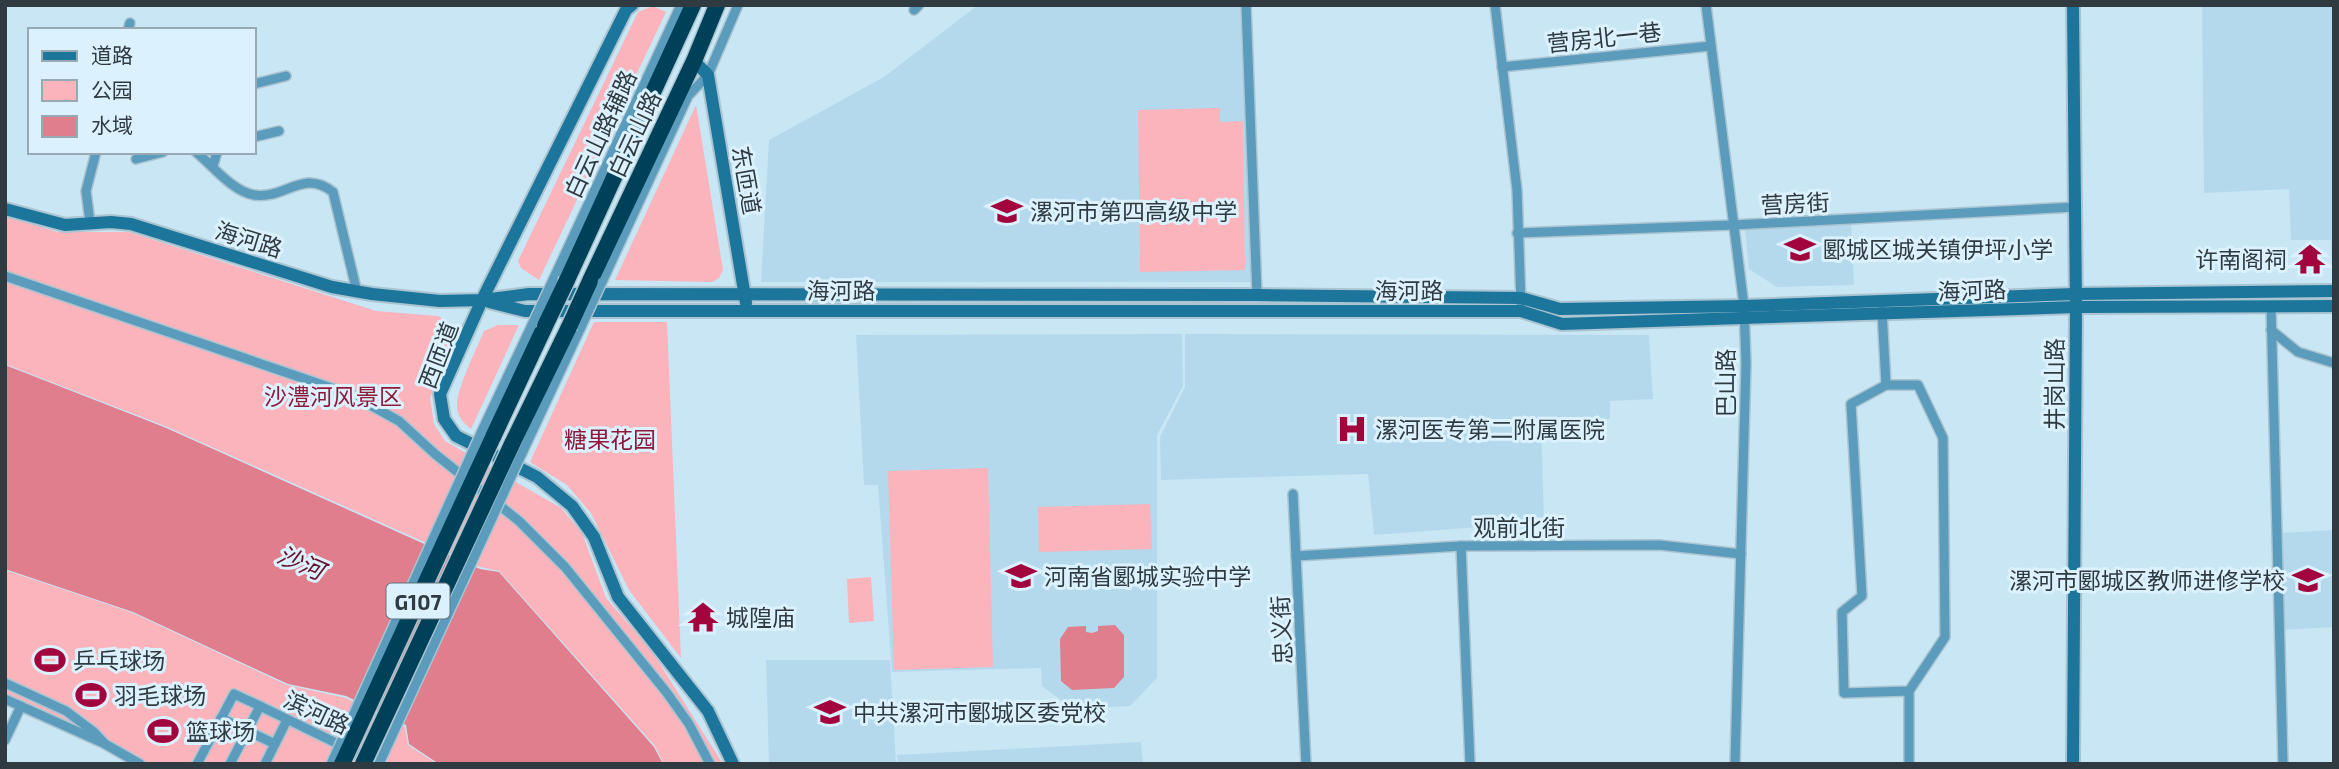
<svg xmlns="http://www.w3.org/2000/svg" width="2339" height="769" font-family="'Exo 2','Noto Sans SC',sans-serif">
<rect width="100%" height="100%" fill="#c9e6f5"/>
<g fill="#b5d9ec">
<path d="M978,5h262l12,277h-491l8,-142 115,-63z"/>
<path d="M2202,5h132v274h-2l-1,-39h-40l-2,-51 -85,4z"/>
<path d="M1851,223l3,62 -77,2 -28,-18 -4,-40z"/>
<path d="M1182,334l1,52 -26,49v243l-27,28 -57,3 -31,-23 -1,-18 -149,4 -14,-187h-14l-8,-150z"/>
<path d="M1185,334l464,1 4,64 -43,2v18l-69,2 3,101 -170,13 -6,-61 -207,6 -1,-43 25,-50z"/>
<path d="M2334,530v97l-51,3 -3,-97z"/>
<path d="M766,660h124l6,104h-127z"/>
<path d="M1141,742l2,22h-245l-1,-9z"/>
</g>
<g fill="#fbb3bc">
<path d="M653,6l13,6 -127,268 -18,-12 -3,-7 120,-249z"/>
<path d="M696,105l27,165 -4,8 -7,4 -97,-2z"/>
<path d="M1220,108v14l23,-1 2,149 -105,2 -2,-162z"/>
<path d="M5,216l52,16h72l247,79 62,5 14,8 2,11 -24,63 4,26 11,17 116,67 21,25 24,65 45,52 72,114h-59l-9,-18 -156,-175 -19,-4 -315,-141 -160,-62z"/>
<path d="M594,322h73l14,336 -52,-68 -38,-77 -24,-28 -37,-23z"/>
<path d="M498,325h21l-48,104c-7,-6 -14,-12 -14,-23 -1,-16 20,-58 27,-75z"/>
<path d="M988,468l5,199 -99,3 -6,-199z"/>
<path d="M1150,504l2,45 -113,3 -1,-45z"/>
<path d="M5,570l128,43 154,72 59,13 59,29 3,18 29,19h-306l-25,-15 -101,-46z"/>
<path d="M871,577l3,44 -25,2 -2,-44z"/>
</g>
<g fill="#e07e8d">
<path d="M5,365l159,62 316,142 19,3 155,175 9,17h-224l-30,-20 -3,-19 -60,-29 -58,-12 -155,-72 -128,-43z"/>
<path d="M1115,625l9,10v42l-10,11 -42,2 -11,-9 -1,-42 8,-12 18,-1v6l6,1 6,-2v-5z"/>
</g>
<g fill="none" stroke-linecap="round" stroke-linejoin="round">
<g stroke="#aac4d1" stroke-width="12">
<g id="street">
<path d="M1246,5l11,290"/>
<path d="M1495,5l22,185 4,113"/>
<path d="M1706,5l38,301 2,57 -11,401"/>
<path d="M914,10l5,-5"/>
<path d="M128,30l2,-7"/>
<path d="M1502,67l209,-21"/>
<path d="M254,84l32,-8"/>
<path d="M254,137l25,-6"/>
<path d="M196,152c17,14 36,39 58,43 31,5 49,-27 79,-3l24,100"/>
<path d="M136,159l27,-7"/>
<path d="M213,166l4,-14"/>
<path d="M90,222l-4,-31 10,-39"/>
<path d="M1517,233l216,-8 342,-18"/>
<path d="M5,276l347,119 47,26 36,33 84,67 46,46 102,126 22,31 21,40"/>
<path d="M553,280l128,-275"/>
<path d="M602,282l86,-186 20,-21 30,-70"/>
<path d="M2271,306l12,458"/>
<path d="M1882,310l4,75"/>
<path d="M2271,330l27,22 36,11"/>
<path d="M481,433l51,-108"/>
<path d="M523,451l58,-124"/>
<path d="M1293,494l13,270"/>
<path d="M1461,546l9,218"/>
<path d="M1296,556l165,-10 198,-1 82,9"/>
<path d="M5,683l61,28 28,21 11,12 35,20"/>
<path d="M1909,691l-65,2 -2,-81 20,-16 -11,-192 35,-19h32l25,53 2,199 -36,54v73"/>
<path d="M5,699l98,44"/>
<path d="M221,718l54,26"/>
<path d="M5,740l16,-34"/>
<path d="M197,764l37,-70 26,12"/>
<path d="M230,764l30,-58 107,52"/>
<path d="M265,764l22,-44"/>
</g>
</g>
<g stroke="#aac4d1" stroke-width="16">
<g id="secondary">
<path d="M632,5l-6,5 -144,290 -42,94 4,25 12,17 81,41 35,29 22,31 24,60 90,114 25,53"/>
<path d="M2073,5l3,302 -3,457"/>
<path d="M694,61l14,14 38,228"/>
<path d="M5,209l60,16 46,-3 20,2 201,63 40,7 68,7 42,-1 47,-6 728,1 264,3 39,11 184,-3 331,-12 259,-3"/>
<path d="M489,302l36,9h996l41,13 514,-17 258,-1"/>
</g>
</g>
<g stroke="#aac4d1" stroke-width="19">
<g id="highway">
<path d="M567,280l126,-275"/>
<path d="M590,281l104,-220 23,-56"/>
<path d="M493,437l52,-111"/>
<path d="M512,444l57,-117"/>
</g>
</g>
<use href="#street" stroke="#5b9bbb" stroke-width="9"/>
<use href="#secondary" stroke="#1c759b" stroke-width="12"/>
<use href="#highway" stroke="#00415a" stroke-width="16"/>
<g stroke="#aac4d1" stroke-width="12" stroke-linecap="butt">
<g id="street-bridge">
<path d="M532,325l21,-45"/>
<path d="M581,327l21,-45"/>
<path d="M331,764l150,-331"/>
<path d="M379,764l144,-313"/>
</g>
</g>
<g stroke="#aac4d1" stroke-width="19" stroke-linecap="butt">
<g id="highway-bridge">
<path d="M545,326l22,-46"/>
<path d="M569,327l21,-46"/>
<path d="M342,764l151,-327"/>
<path d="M363,764l149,-320"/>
</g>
</g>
<use href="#street-bridge" stroke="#5b9bbb" stroke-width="9"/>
<use href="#highway-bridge" stroke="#00415a" stroke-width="16"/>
</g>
<defs>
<g id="school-bare" transform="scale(2.415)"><path d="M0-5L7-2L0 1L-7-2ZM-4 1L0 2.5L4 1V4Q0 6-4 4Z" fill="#a2053e" stroke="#dbf2fe" stroke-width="2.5" paint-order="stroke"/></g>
<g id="temple-bare" transform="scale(2.415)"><path d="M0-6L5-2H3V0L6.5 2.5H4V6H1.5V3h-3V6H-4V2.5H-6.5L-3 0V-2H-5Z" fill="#a2053e" stroke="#dbf2fe" stroke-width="2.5" paint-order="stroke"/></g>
<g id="hospital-bare" transform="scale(2.415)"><path d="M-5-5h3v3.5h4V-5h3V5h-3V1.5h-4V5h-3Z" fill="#a2053e" stroke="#dbf2fe" stroke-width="2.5" paint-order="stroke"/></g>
<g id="stadium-bare" transform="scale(2.415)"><path d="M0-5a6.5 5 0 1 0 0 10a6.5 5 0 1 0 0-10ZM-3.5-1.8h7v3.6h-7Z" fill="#a2053e" stroke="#dbf2fe" stroke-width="2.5" paint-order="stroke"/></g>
</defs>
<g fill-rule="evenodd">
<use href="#school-bare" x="1007" y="211"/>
<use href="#school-bare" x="1800" y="249"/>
<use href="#temple-bare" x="2310" y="259"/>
<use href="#hospital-bare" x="1352" y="429"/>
<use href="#school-bare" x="1021" y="576"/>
<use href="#school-bare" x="2308" y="580"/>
<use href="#temple-bare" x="703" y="617"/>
<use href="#stadium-bare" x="50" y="660"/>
<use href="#stadium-bare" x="91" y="695"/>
<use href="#school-bare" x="830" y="712"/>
<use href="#stadium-bare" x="163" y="731"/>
</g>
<g text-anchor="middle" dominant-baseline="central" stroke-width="6" stroke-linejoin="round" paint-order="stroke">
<rect fill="#dbf2fe" stroke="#63727a" stroke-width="2" x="386.5" y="583.5" width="63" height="35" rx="5"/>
<g font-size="21" font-weight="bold" fill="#303b41">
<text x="418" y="601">G107</text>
</g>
<g font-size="23" fill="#303b41" stroke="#dbf2fe">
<text transform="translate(1604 37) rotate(-6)">营房北一巷</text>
<text transform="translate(600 134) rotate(-65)">白云山路辅路</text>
<text transform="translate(634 134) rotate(-65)">白云山路</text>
<text transform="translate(747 180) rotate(80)">东匝道</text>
<text transform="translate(1795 203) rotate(-3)">营房街</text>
<text transform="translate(249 239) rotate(17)">海河路</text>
<text x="841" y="290">海河路</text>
<text x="1409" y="290">海河路</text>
<text transform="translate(1972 290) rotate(-2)">海河路</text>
<text transform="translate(438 355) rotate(-69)">西匝道</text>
<text transform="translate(1725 383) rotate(-90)">巴山路</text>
<text transform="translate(2054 384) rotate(-90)">井岗山路</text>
<text x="1519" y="527">观前北街</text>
<text transform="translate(1281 630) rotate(-93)">忠义街</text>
<text transform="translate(317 712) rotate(25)">滨河路</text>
</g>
<g font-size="23" fill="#303b41" stroke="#dbf2fe" text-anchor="start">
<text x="1030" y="211">漯河市第四高级中学</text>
<text x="1823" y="249">郾城区城关镇伊坪小学</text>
<text x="2287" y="259" text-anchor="end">许南阁祠</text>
<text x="1375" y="429">漯河医专第二附属医院</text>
<text x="1044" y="576">河南省郾城实验中学</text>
<text x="2285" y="580" text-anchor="end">漯河市郾城区教师进修学校</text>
<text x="726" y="617">城隍庙</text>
<text x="73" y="660">乒乓球场</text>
<text x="114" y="695">羽毛球场</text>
<text x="853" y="712">中共漯河市郾城区委党校</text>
<text x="186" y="731">篮球场</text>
</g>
<g font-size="23" fill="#8e1a3b" stroke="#dbf2fe">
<text x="333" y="396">沙澧河风景区</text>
<text x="610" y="439">糖果花园</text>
</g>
<g font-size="24" font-style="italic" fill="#69112a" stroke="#dbf2fe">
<text transform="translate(301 562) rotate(23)">沙河</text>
</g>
</g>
<rect width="2339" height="769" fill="none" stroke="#303b41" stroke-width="14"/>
<rect x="28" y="28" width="228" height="126" fill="#dbf2fe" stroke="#97a9b2" stroke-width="2"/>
<rect x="42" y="51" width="35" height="10" fill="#1c759b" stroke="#97a9b2" stroke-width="2"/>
<text x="91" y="63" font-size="21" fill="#303b41">道路</text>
<rect x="42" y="80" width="35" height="21" fill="#fbb3bc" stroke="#97a9b2" stroke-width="2"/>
<text x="91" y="98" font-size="21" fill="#303b41">公园</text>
<rect x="42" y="116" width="35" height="21" fill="#e07e8d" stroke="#97a9b2" stroke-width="2"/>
<text x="91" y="133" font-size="21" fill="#303b41">水域</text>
</svg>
